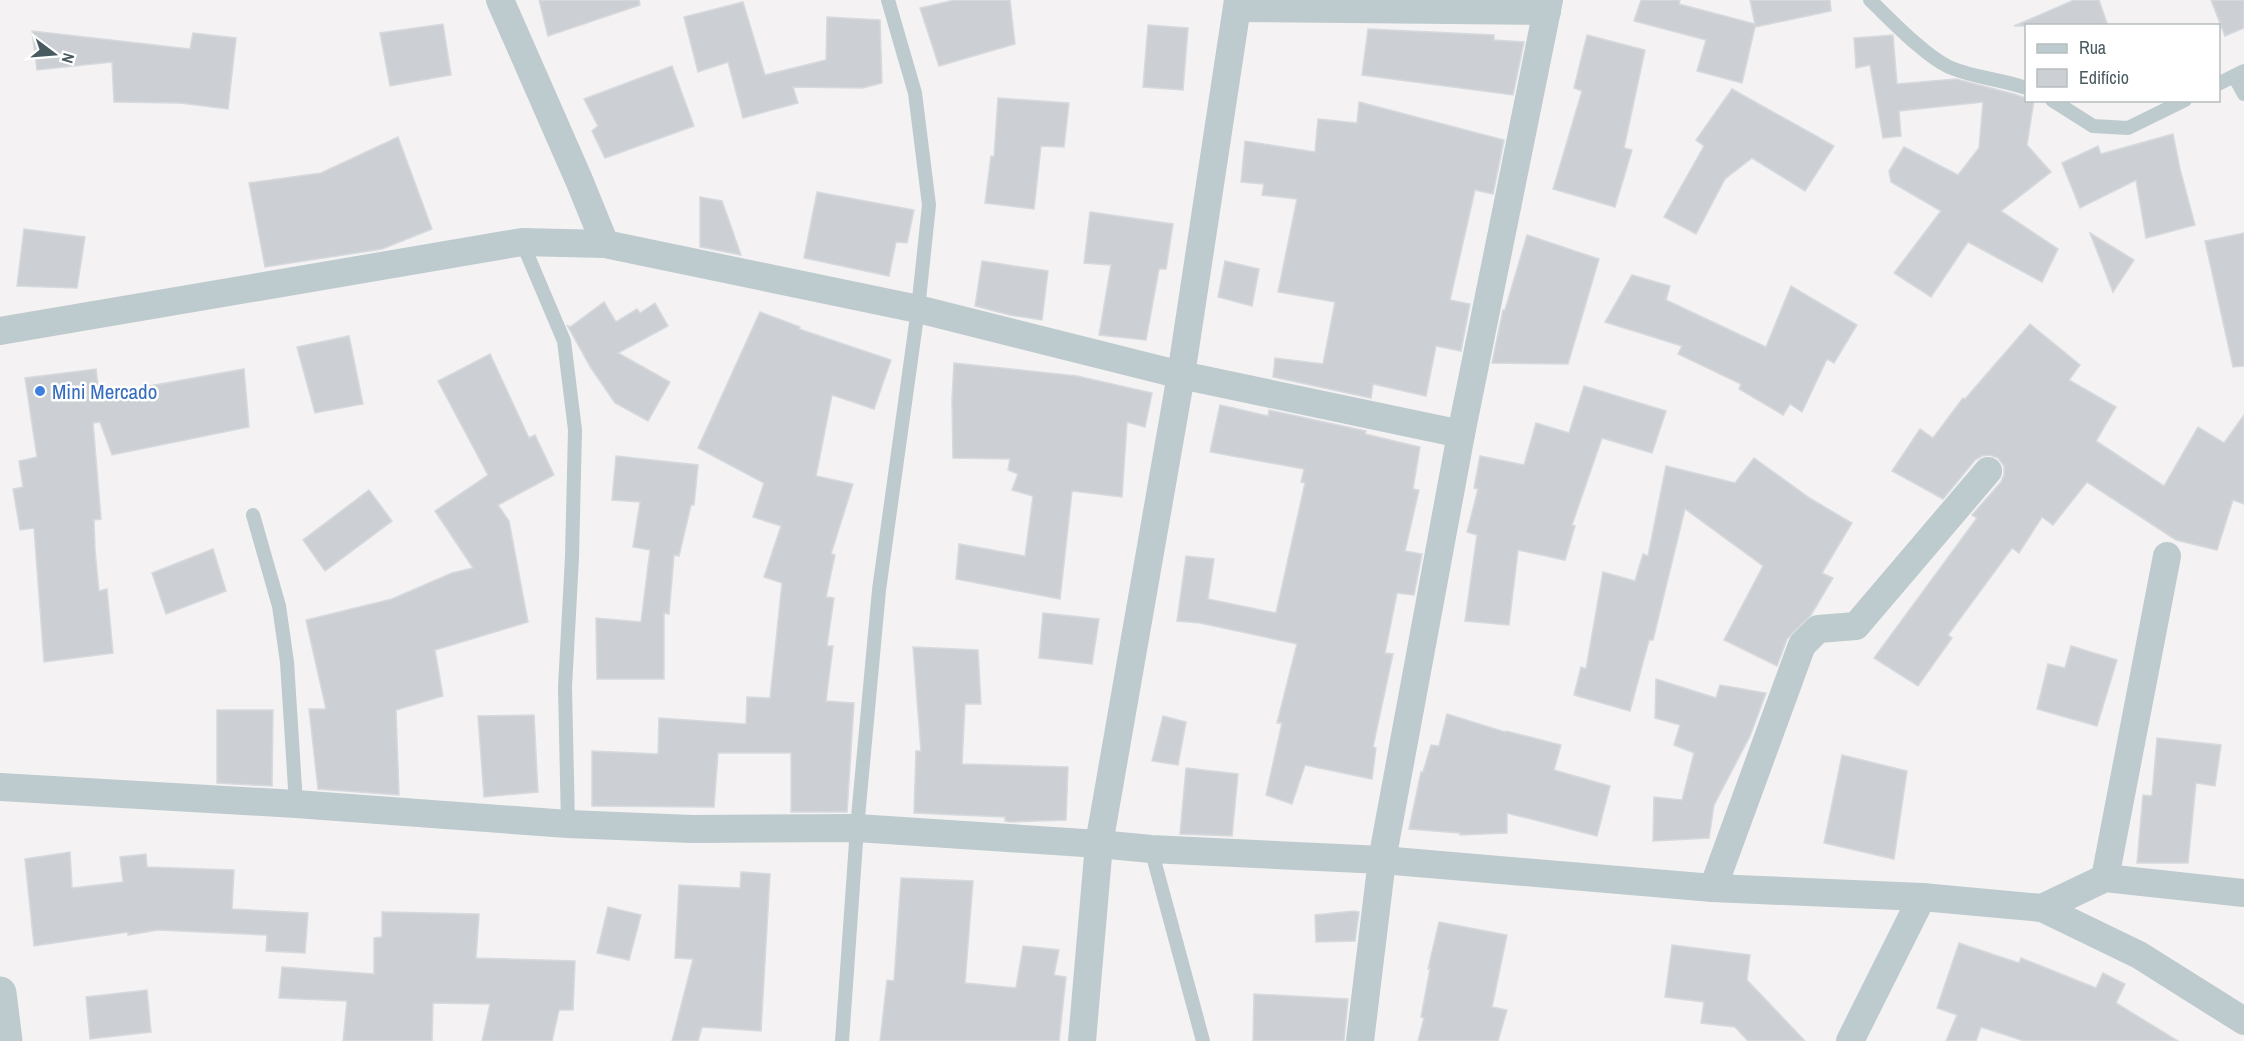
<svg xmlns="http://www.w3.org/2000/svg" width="2244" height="1041" font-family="'Archivo Narrow',sans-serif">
<rect width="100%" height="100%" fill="#f4f2f2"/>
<g fill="#ccd0d4" stroke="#d6d9dd" stroke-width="1.5">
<path d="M539,0h100l1,5 -92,31z"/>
<path d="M955,0h55l5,44 -76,22 -19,-58z"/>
<path d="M1641,0h39l-1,4 76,20 -5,-24h80l1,11 -76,16 -13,56 -45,-12 9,-31 -72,-19z"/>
<path d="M2074,0h25l9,26h-94z"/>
<path d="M2211,0h33v28l-19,8z"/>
<path d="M743,2l22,73 61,-15 1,-43 53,3 2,63 -19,5 -70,-1 5,16 -55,15 -15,-56 -30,10 -14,-55z"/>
<path d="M443,24l8,51 -61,11 -10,-53z"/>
<path d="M1148,25l40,3 -5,62 -40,-3z"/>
<path d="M1368,29l126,6v5l30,2 -11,53 -151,-20z"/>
<path d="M32,31l158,18 3,-16 43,5 -8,71 -48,-6 -66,-1 -2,-40 -75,8z"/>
<path d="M1587,35l58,15 -21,98 8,2 -17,57 -62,-18 29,-98 -8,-3z"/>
<path d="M1893,35l4,49 59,-5 58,15 12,4v2h8l-7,45 24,27 -50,39 57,38 -16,33 -74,-40 -37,55 -37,-24 47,-62 -50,-29 -2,-11 15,-24 54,28 21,-27 4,-46 -84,9 2,25 -18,2 -13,-73 -14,3 -2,-30z"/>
<path d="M672,66l22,60 -89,32 -13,-27 6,-5 -14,-27z"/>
<path d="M1732,89l102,57 -29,45 -53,-33 -27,21 -29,55 -32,-17 40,-71 -8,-6z"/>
<path d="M998,98l71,5 -5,44 -23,-1 -7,63 -49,-6 6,-47 3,1z"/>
<path d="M1359,102l145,38 -11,54 -18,-4 -25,110 20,4 -9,47 -25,-5 -10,50 -53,-12 -2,14 -98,-21 2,-19 48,6 12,-62 -57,-10 19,-93 -35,-4 2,-11 -23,-2 4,-41 70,11 3,-33 39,4z"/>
<path d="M2173,134l7,35 15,56 -49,13 -10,-58 -56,28 -18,-45 36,-17 3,8z"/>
<path d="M398,137l34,92 -50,20 -117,18 -16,-84 72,-10z"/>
<path d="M817,192l97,18 -7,33 -11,-1 -7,34 -85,-18z"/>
<path d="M700,197l22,4 19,54 -41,-8z"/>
<path d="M1090,212l83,12 -7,45h-7l-13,71 -47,-5 12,-70 -27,-2z"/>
<path d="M24,229l61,8 -8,51 -60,-2z"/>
<path d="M2090,233l44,27 -21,32z"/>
<path d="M2244,233v133l-11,1 -28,-126z"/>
<path d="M1527,235l72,24 -31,105 -76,-1 11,-53h2z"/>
<path d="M982,261l66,10 -6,49 -32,-5 -35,-9z"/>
<path d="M1225,261l34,8 -7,37 -34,-9z"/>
<path d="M1632,275l38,11 -4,14 100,47 25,-61 66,39 -23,38 -7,-4 -25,53 -12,-8 -7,11 -44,-26 2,-5 -63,-30 4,-8 -77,-24z"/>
<path d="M604,302l12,20 21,-13 3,4 15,-10 13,23 -50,27 52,29 -22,39 -33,-18 -24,-35 -24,-43 3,2z"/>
<path d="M760,312l40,15 -1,2 92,31 -17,49 -42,-14 -16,81 37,8 -22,70 4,1 -9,42 8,1 -7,48h6l-7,55 28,2 -7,109h-56v-59h-73l-4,54 -122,-1v-55l66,3 1,-36 87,6 1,-27 23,1 12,-115 -18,-6 17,-51 -28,-9 11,-34 -66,-35z"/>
<path d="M2030,324l50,41 -11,15 47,27 -20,34 68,45 34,-59 26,16 20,-28v89l-11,-4 -16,50 -41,-10 -89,-58 -34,43 -11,-8 -23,36 -7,-5 -64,87 4,3 -34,48 -44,-28 103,-140 -5,-3 29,-33 3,-7v-9l-6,-8 -8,-3 -8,1 -7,4 -32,39 -51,-28 28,-42 13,9 30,-40 2,1z"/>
<path d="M349,336l14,68 -48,9 -18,-66z"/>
<path d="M490,354l39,84 6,-3 19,40 -56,30 11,16 19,101 -93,28 8,46 -47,14 3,85 -81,-6 -9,-80h17l-20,-89 86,-21 60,-26 21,-5 -38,-57 53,-36 -50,-94z"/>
<path d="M954,363l123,13 75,17 -7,34 -18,-5 -5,75 -50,-6 -12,108 -104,-20 3,-35 66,12 8,-60 -21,-6 6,-16 -10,-4 2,-11 -57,-1 -1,-59z"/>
<path d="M96,369l3,26 145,-26 5,58 -137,28 -12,-33 -7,1 8,96 -7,1 1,30 4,41 8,-2 6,64 -69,9 -10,-134 -14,2 -7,-41 10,-2 -4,-26 18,-4 -12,-79z"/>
<path d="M1584,386l82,25 -14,42 -50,-15 -30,87 3,1 -10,34 -47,-10 -9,75 -44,-4 12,-86 -10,-3 11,-43 -4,-1 6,-32 44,9 12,-42 33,10z"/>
<path d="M1220,405l48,11 1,-6 97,21 -1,3 55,13 -7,42 6,1 -14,61 17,3 -8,41 -17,-2 -12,60 8,1 -20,93 3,1 -4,31 -67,-14 -13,39 -26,-9 16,-72h-5l20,-79 -97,-21 -23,-2 9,-65 28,3 -6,40 68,14 29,-130 -4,-1 3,-13 -94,-17z"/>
<path d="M616,456l82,9 -4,40h-3l-12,51 -5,-1 -5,59 -5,-1v66h-67l-1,-61 45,4 9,-72 -17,-3 7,-45 -28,-2z"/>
<path d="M1754,458l57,41 41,24 -30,50 11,5 -22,37 -24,24 -10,27 -53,-26 39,-74 -78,-57 -32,131h-4l-19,71 -56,-16 7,-28 5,2 17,-97 32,9 8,-27 5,2 18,-90 69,17z"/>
<path d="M369,490l23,31 -67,50 -22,-31z"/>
<path d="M213,549l13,42 -60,23 -14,-41z"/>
<path d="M1043,613l56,6 -7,45 -53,-6z"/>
<path d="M2071,646l46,14 -20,66 -60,-17 11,-45 17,4z"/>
<path d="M913,647l65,3 3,54h-16l-3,60 106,3 -2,53 -56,2 -5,-1v-4l-91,-4 2,-62h5z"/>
<path d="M1656,679l60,19 4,-13 46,8 -16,43 -36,69 -5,33 -56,3 1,-44 28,3 12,-47 -20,-8 6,-20 -25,-7z"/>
<path d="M217,710h56l-1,76 -55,-3z"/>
<path d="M1447,714l58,18 1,-1 55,14 -7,25 56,16 -13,50 -90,-23v20l-47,2v-2l-51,-4 12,-57h2l8,-27 8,1z"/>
<path d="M534,715l4,77 -54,5 -6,-81z"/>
<path d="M1163,716l23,6 -8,43 -26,-4z"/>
<path d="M2157,738l64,7 -6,41 -19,-3 -8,80h-51l6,-68 9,1z"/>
<path d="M1842,755l65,16 -13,88 -70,-16z"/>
<path d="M1186,768l52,6 -6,62 -52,-2z"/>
<path d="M70,852l2,36 51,-6 -3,-25 26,-3 1,13 87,3 -2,39 76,4 -3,40 -39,-2 1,-16 -109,-5 -30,5v-3l-94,14 -9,-87z"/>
<path d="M741,872l29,2 -9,157 -59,-4 -4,14h-26l21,-82 -18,-1 4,-73 61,3z"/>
<path d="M901,878l72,3 -8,102 51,5 7,-42 36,4 -5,25 12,2 -7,64h-179l7,-61 7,1z"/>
<path d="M608,907l33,8 -12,45 -32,-7z"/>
<path d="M1354,911l5,1 -4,29 -39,1 -1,-27z"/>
<path d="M382,912l97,2 -3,44 99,3 -2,49h-14l-7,31h-70l8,-37 -57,-1 -1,38h-89l4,-40 -68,-3 3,-31 92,7v-36l8,-1z"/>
<path d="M1439,922l68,13 -15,72 15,3 -9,31h-80l6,-23 -3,-1 9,-48h-2z"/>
<path d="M1959,943l60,20 2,-5 75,30 7,-15 22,11 -9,19 62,38h-154l-43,-14 -5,14h-30l11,-26 -20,-7z"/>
<path d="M1672,945l78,10 -3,25 58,61h-57l-13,-14 -34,-4 3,-21 -39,-5z"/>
<path d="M147,990l4,42 -61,7 -4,-42z"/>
<path d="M1254,994l94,5 -4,42h-91z"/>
</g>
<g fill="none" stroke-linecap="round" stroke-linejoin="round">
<g stroke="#bdcace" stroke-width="14">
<path d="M1870,0c20,19 55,56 79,67 25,11 52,12 77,21"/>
<path d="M2234,76l10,18"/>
<path d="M2218,84l26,-13"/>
<path d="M2052,100l41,26 35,2 57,-28"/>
<path d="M522,242l42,99 11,89 -3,127 -7,130 3,137"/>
<path d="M253,515l26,91 8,56 9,142"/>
<path d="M1151,849l52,192"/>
<path d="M842,1041l15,-213 22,-238 39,-281 11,-104 -14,-112 -27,-93"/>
</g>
<g stroke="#bdcace" stroke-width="28">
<path d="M500,0l79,180 26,64"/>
<path d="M1238,8l309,3"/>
<path d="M0,331l522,-89 83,2 313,65 263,66 280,59"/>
<path d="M0,787l296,17 272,20 124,5 165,-1 242,16 52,5 231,11 331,28 209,9 120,11 97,47 105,66"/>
<path d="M2105,878l62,-322"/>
<path d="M1713,888l89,-243 16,-16 38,-3 132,-155"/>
<path d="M2042,908l63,-30 139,15"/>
<path d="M1082,1041l17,-197 82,-469 57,-375"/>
<path d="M1360,1041l22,-181 79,-426 88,-434"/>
<path d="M1850,1041l72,-144"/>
</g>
<path stroke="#bdcace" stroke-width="33" d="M0,993l6,48"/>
</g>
<circle fill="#3f7fe0" stroke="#fff" stroke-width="2" cx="40" cy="391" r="6"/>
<g text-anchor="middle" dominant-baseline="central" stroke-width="5" stroke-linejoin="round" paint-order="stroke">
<g font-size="21" fill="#366cbe" stroke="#fff" text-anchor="start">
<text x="52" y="391">Mini Mercado</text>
</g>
</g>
<rect x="2025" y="24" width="195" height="78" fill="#ffffff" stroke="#b6bdbf" stroke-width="1.5"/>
<rect x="2037" y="44" width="30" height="9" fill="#bdcace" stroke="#b6bdbf" stroke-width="1.5"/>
<text x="2079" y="54" font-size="18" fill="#495a60">Rua</text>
<rect x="2037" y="69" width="30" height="18" fill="#ccd0d4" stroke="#b6bdbf" stroke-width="1.5"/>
<text x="2079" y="84" font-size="18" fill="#495a60">Edifício</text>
<g transform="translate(54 54) rotate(106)" stroke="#ffffff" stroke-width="4.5" paint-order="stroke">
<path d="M0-4.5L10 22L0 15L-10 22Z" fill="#495a60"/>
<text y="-9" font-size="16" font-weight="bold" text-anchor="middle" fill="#495a60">N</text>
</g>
</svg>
